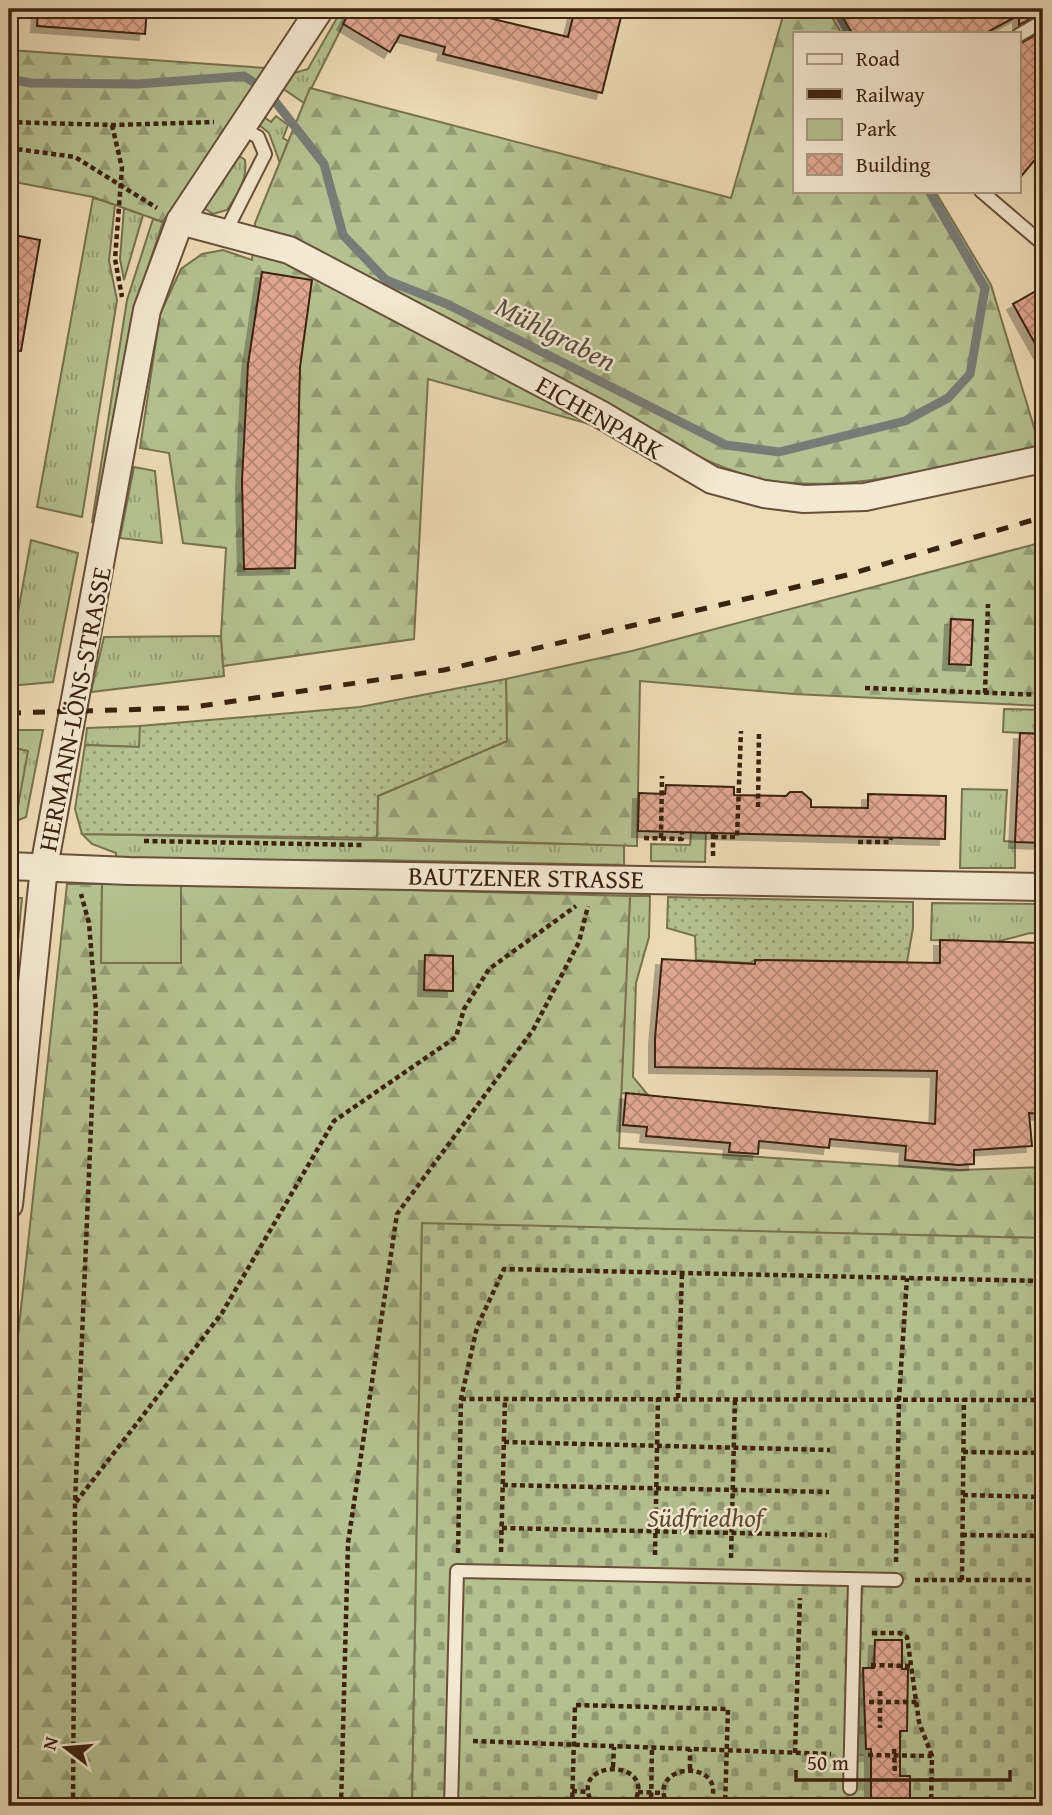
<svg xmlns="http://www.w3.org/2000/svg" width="1052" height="1815" font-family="'Gentium Book Plus',serif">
<defs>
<pattern id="grass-tufts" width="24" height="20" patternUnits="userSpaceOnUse" patternTransform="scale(1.75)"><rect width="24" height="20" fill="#b5c192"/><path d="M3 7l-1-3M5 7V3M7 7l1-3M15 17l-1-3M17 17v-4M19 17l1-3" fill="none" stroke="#949c76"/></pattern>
<pattern id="forest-firs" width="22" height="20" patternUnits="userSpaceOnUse" patternTransform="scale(1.75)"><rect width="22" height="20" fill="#b5c192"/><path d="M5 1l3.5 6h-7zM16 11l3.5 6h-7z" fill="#949c76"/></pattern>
<pattern id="cemetery-stones" width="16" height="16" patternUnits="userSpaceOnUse" patternTransform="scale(1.75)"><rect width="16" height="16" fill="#b5c192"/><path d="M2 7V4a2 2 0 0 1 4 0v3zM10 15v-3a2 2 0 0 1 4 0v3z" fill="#949c76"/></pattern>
<pattern id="garden-dots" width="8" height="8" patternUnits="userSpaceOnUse" patternTransform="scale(1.75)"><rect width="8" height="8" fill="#b5c192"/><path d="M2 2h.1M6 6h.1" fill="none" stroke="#949c76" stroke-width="1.8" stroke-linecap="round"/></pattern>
<pattern id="building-cross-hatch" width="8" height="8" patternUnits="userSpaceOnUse" patternTransform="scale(1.75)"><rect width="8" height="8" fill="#e0a793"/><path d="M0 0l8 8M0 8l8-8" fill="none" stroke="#b78876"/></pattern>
<filter id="shadow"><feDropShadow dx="-6" dy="6" stdDeviation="0" flood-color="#0004"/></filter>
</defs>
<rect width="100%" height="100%" fill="#eddcb8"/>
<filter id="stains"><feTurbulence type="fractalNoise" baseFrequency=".00286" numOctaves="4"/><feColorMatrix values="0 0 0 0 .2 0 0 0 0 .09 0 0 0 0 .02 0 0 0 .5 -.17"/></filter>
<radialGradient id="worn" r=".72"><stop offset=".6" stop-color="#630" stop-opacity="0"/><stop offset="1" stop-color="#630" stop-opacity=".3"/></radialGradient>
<g fill="url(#grass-tufts)" stroke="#787250" stroke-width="2">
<path d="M342,9h9l-47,94 -22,-15 12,-15 14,-4z"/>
<path d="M257,112l14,10 5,-6 12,9 -5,13 5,3 -8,22 -11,-30 -17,-14z"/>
<path d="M234,152l11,8c3,19 -8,35 -18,50l-14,4 -9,-6z"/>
<path d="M93,198l22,6 -6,57 8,39 -35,217 -45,-10z"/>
<path d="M124,208l19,7 -19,65 -4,-21z"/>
<path d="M153,219l10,3 -27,82 -35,217 -9,1 35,-222z"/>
<path d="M134,467l21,4 7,72 -42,-5z"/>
<path d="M31,540l47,13 -25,129 -44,4v-24z"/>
<path d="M221,636l3,40 -133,16 13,-55z"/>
<path d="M1004,709l39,1v24l-40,-2z"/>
<path d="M140,726v21l-55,-2 2,-17z"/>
<path d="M9,730h34l-17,87 -17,7 18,-73 -18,-4z"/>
<path d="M962,789l45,1 -3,51 11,1v26h-55z"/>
<path d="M691,832l15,1 -1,29 -54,-1v-17l39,1z"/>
<path d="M82,834l542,11v20l-248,-5 -260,2v-9l-24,-9z"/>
<path d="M630,896h20l-1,41 -13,46 -3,94 15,18 -27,-2z"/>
<path d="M932,903l111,1v30l-13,-1 -34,9 -65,-2z"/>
</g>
<g fill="url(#forest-firs)" stroke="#787250" stroke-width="2">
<path d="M785,9h42l14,24h-46v158h140l56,94 49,162c-86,16 -187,48 -274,33 -28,-5 -55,-18 -80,-29l-258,-72 -14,260 -191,27 -2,-30 5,-88 -43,-5 -14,-90 -29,-5 20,-134 21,-45 21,-15 21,-4 29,10 3,-37 55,-135 421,110z"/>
<path d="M9,50l256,18 -102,154 -70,-25 -84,-16z"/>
<path d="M1043,542v164l-249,-12 -154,-13 -3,165 -260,-8 1,-42 129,-55 -1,-62 126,-28z"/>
<path d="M67,884h35l-1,78 80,-78 449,12 -11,252 341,22 83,-3v71l-621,-14 -10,582h-403v-387z"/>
</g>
<path fill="url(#cemetery-stones)" stroke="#787250" stroke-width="2" d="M422,1223l620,15 1,-13v581h-631z"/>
<g fill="#b5c192" stroke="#787250" stroke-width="2">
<path d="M102,884h79v79h-80z"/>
<path d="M9,898h13l-13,136z"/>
</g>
<g fill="url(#garden-dots)" stroke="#787250" stroke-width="2">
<path d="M506,679l1,62 -129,55 -1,42 -295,-4 -7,-25 10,-64 54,2 1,-21 220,-19z"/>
<path d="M9,747l19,4 -10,55 -9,10z"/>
<path d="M668,897l245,5v26l-6,34 -152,-2 -5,3 -54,-3 -1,-24 -28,-8z"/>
</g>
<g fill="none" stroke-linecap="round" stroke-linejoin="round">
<g stroke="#787c76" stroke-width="9">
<path d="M836,9l13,24"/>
<path d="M9,79l22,4 107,1 106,-8 23,15 57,73 19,71 43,45 61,24 279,141 53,7 126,-31 43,-23 22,-24 15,-86 -56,-97"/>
</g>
</g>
<g fill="url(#building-cross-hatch)" stroke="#3b220e" stroke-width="2" filter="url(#shadow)">
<path d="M38,9h109l-2,25 -108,-8z"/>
<path d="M351,9h101l116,28 7,-28h48l-21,84 -159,-39 2,-7 -45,-12 -10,17 -47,-28z"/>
<path d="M838,9h205v3l-24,13v-10l-33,18h-134z"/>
<path d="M1043,31v119l-24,29v-135z"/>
<path d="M9,234l31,6 -19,111 -12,-1z"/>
<path d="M262,272l50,8 -12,87 -5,201 -51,1 -2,-88 6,-117z"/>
<path d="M1043,287v71l-30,-54z"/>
<path d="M951,619l22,1 -2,45 -22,-1z"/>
<path d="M1020,733l23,1v109l-28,-1z"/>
<path d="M666,785l68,2v8l52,1 4,-4h12l9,8v7l57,1v-14l78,2 -1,43 -307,-8 1,-38 26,1z"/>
<path d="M940,940l103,3v171l-14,-1 3,33 -58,4v14l-16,1 -53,-5 1,-14 -76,-7 -1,9 -70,-7 -1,13 -29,-2 1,-9 -84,-7 1,-9 -24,-2 3,-32 309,31 2,-53 -282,-4v-29l7,-79 93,5v-4l185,3z"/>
<path d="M425,955l28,1v35l-29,-1z"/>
<path d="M875,1640h27v29h6l-1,62h-7v45h10v30h-39v-57h-5l-3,-81h11z"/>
</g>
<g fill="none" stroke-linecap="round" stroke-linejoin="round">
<g stroke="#685038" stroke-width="16">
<g id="lane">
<path d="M1019,35l24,-14"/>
<path d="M981,191l62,53"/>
<path d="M225,233l40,-79 -7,-17 -18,-10"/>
<path d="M850,1788l5,-208"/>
<path d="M451,1806l6,-235 439,9"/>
</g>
</g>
<g stroke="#685038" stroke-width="30">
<g id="street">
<path d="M180,221l109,29 311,164 112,66 52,14 40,5 61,-2 178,-38"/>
<path d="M9,866l120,5 914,16"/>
<path d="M9,1205l35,-338 103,-557 33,-89 140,-212"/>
</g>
</g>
<g stroke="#3b220e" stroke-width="4.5" stroke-dasharray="5 3.5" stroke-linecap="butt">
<path d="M240,14v-5"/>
<path d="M9,122l103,3 102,-3"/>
<path d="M112,125l10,43 -7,91 7,38"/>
<path d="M9,148l66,9 82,51"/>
<path d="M865,688l178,7"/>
<path d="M985,693l3,-89"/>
<path d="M758,807l1,-75"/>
<path d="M713,837h24l4,-106"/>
<path d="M644,838l38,1v-7"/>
<path d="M661,838l1,-62"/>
<path d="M144,841l219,4"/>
<path d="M858,842h32l1,-4"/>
<path d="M713,856v-23"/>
<path d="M678,1398l4,-125"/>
<path d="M461,1399l582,1"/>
<path d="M504,1442l326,8"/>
<path d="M963,1452l80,1"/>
<path d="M503,1485l326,7"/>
<path d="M963,1495l80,2"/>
<path d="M76,1502l146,-189 112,-192 122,-84 8,-28 25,-40 87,-63"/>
<path d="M502,1528l325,7"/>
<path d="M962,1535l81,1"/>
<path d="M501,1552l4,-153"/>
<path d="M458,1553l3,-154 16,-72 27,-58 539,12"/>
<path d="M655,1555l3,-157"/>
<path d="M731,1558l4,-160"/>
<path d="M896,1562l3,-164 8,-120"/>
<path d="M915,1580h128"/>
<path d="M962,1580l2,-181"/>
<path d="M872,1633h28l7,4 12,85 13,34"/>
<path d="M871,1665l39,1"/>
<path d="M880,1691v37"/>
<path d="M869,1702h49"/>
<path d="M473,1741l358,13"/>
<path d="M894,1749l1,26"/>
<path d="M795,1753l5,-155"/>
<path d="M868,1755l64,1 -1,50"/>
<path d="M613,1767l1,-20"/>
<path d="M690,1769v-20"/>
<path d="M572,1791l16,1"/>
<path d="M638,1792l26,1"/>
<path d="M73,1806l2,-304 21,-493 -7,-86 -8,-29"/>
<path d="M341,1806l7,-263 49,-329 136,-184 46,-88 9,-36"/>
<path d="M572,1806l3,-101 153,4 -3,97"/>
<path d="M594,1806c-32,-49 70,-49 38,0"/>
<path d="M651,1806l1,-58"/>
<path d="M668,1806c-25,-45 65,-49 41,0"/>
</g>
<use href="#lane" stroke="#f3e8d1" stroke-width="12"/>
<use href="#street" stroke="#f3e8d1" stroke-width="26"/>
<path stroke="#3b220e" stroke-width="5" stroke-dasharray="12 12" stroke-linecap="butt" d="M9,713l178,-5 257,-38 403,-95 196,-58"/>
</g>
<g text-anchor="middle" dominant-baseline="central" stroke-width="5" stroke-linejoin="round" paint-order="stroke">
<g font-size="26" fill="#3b220e" stroke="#f3e8d1">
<text transform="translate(600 417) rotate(30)">EICHENPARK</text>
<text transform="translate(74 709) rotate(-79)">HERMANN-LÖNS-STRASSE</text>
<text transform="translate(526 877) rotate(1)">BAUTZENER STRASSE</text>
</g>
<g font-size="26" font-style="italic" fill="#5a4a2f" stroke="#f3e8d1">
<text x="705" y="1517">Südfriedhof</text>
</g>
<g font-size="28" font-style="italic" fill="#594f42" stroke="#f3e8d1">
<text transform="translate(556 333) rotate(27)">Mühlgraben</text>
</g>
</g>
<rect width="1052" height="1815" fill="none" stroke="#eddcb8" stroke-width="35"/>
<rect x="10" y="10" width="1031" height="1794" fill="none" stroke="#3b220e" stroke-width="3.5"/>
<rect x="18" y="18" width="1017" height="1780" fill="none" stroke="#3b220e" stroke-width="2"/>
<rect x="793" y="32" width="228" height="161" fill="#f3e8d1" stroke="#a99983" stroke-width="2"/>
<rect x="807" y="54" width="35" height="10" fill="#f3e8d1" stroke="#a99983" stroke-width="2"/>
<text x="856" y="66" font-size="21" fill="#3b220e">Road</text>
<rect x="807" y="89" width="35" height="10" fill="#3b220e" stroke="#a99983" stroke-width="2"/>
<text x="856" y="102" font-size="21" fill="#3b220e">Railway</text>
<rect x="807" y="119" width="35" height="21" fill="#b5c192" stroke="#a99983" stroke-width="2"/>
<text x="856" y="136" font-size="21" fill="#3b220e">Park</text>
<rect x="807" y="154" width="35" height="21" fill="url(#building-cross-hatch)" stroke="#a99983" stroke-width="2"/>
<text x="856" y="172" font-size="21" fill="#3b220e">Building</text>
<g transform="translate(66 1748) rotate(286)" stroke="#f3e8d1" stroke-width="5" paint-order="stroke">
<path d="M0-5L12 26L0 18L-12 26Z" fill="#3b220e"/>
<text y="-10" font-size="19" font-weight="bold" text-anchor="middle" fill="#3b220e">N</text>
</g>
<path d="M796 1770v10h214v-10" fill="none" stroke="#3b220e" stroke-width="3.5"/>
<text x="807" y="1770" font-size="21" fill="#3b220e" stroke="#f3e8d1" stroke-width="5" paint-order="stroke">50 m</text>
<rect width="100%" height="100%" filter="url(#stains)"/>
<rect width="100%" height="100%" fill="url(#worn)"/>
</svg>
